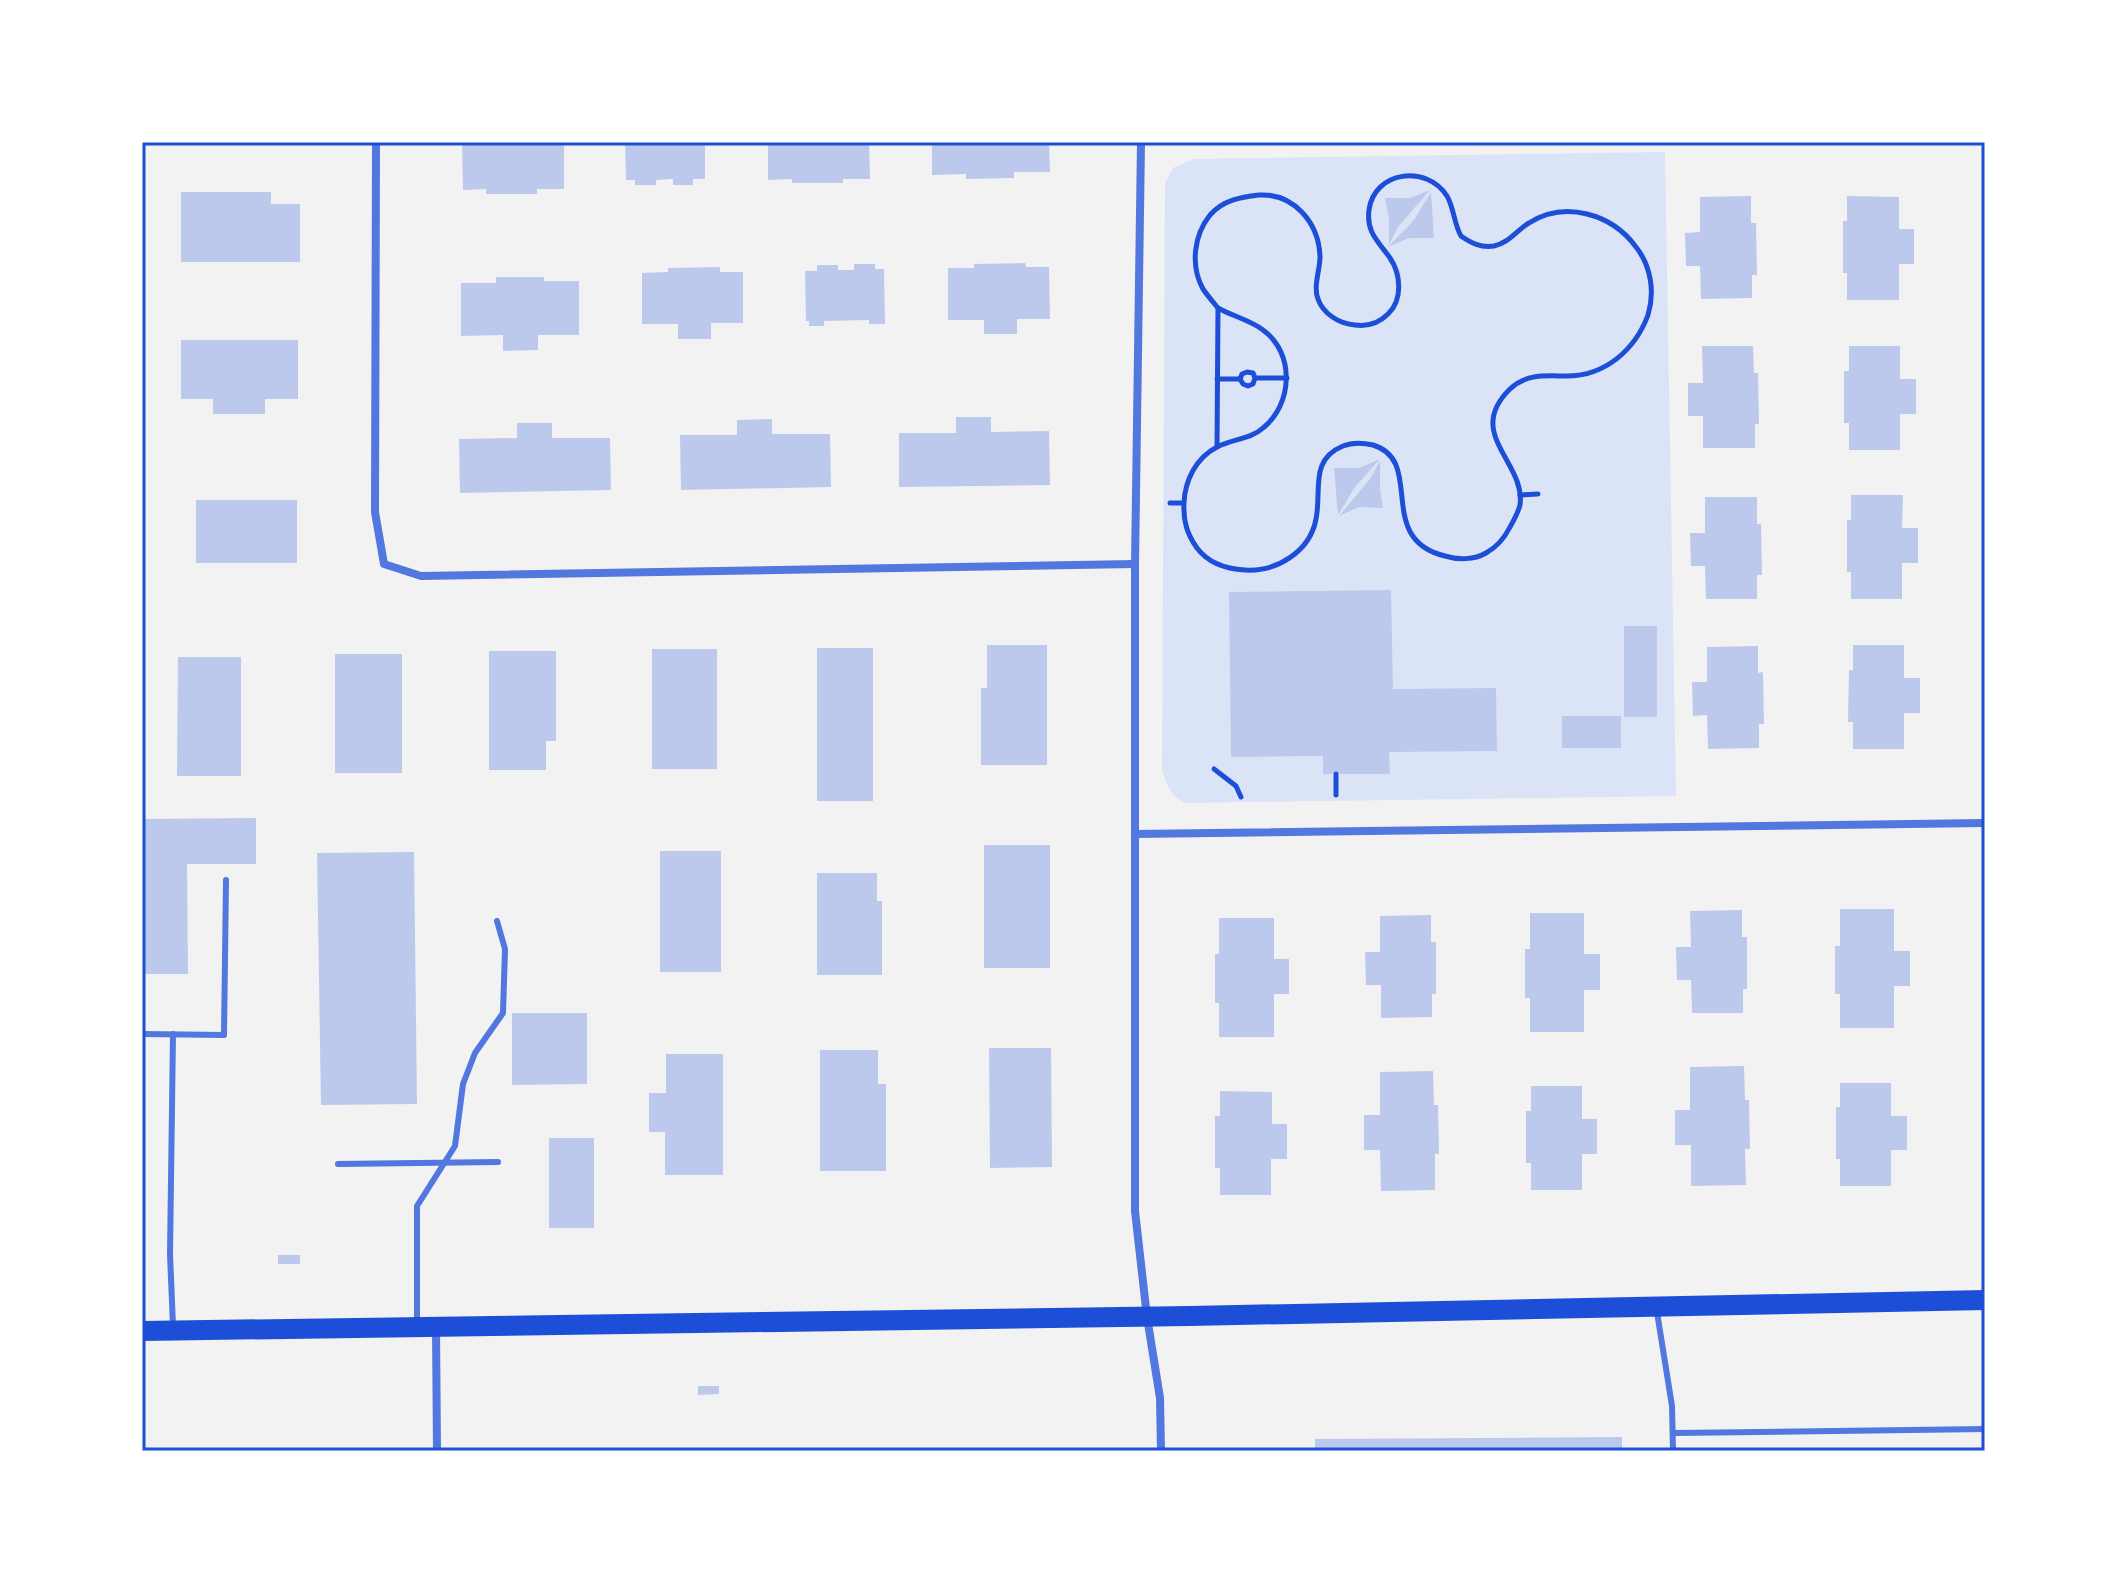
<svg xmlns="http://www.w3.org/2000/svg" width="2127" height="1593" font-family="Inter,sans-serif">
<rect width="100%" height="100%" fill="#f2f2f2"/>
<path fill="#dbe4f7" d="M1665,152l11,644 -491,7c-15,-8 -18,-17 -23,-33l3,-587 8,-15 21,-9z"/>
<g fill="#bdc9ec">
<path d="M462,142h102v47h-27v5h-51v-5l-23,1z"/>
<path d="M625,142h80v37h-12v6h-20v-6l-17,1v5h-21v-5h-9z"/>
<path d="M768,142h101l1,37h-27v4h-51v-4l-24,1z"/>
<path d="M932,142h117l1,30h-36v6l-48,1v-5l-34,1z"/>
<path d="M1430,190l-32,37 -9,18v-27l-4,-20h25z"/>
<path d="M181,192h90v12h29v58h-119z"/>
<path d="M1431,192l3,46h-25l-21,9 26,-27z"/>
<path d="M1751,196v27h5l1,52h-5v23l-51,1 -1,-33h-14l-1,-33 15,-1v-35z"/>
<path d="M1847,196l52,1v32h15v35h-15v36h-52v-27h-4v-52h4z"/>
<path d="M1025,263l1,4h23l1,52h-33v15h-33v-14h-36v-52h26v-4z"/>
<path d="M854,264h21v5h9l1,55h-16v-4l-45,1v5h-15v-5h-3l-1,-50h12v-6h21v5h16z"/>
<path d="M720,267v5h23v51h-32v16h-33v-15h-36v-51l26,-1v-4z"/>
<path d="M496,277h48v4h35v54h-41v15l-35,1v-16l-42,1v-53h35z"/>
<path d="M181,340h117v59h-33v15h-52v-15h-32z"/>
<path d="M1702,346h51l1,27h4l1,51h-4v24h-52v-32h-15v-33h15z"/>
<path d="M1849,346h51v33h16v35h-16v36h-51v-27h-5v-52h5z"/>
<path d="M956,417h35v15l58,-1 1,54 -151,2v-54h57z"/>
<path d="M772,419v15h58l1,53 -150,3 -1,-55h57v-15z"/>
<path d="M517,423h35v15h58l1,52 -151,3 -1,-54 58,-1z"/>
<path d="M1380,459l-25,28 -17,28 -4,-47h25z"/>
<path d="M1380,461v28l3,19 -24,-1 -20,9 31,-37z"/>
<path d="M1851,495h52l-1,33h16v35h-16v36h-51v-27h-4v-52h4z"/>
<path d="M1705,497h52v27h4l1,51h-5v24h-51l-1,-33h-14l-1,-33h15z"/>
<rect x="196" y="500" width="101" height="63"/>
<path d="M1391,590l2,99 103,-1 1,63 -108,1 1,22h-67v-18l-92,1 -2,-165z"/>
<rect x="1624" y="626" width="33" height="91"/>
<path d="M987,645h60v120h-66v-77h6z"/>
<path d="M1853,645h51v33h16v35h-16v36h-51v-27h-5l1,-52h4z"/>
<path d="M1758,646v27l5,-1 1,52h-5v24l-51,1 -1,-34 -14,1 -1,-34h15v-35z"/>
<rect x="817" y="648" width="56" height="153"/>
<rect x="652" y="649" width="65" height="120"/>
<path d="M489,651h67v90h-10v29h-57z"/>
<rect x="335" y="654" width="67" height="119"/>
<path d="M178,657h63v119h-64z"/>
<rect x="1562" y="716" width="59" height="32"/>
<path d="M256,818v46h-69l1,110h-46v-155z"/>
<rect x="984" y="845" width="66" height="123"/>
<rect x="660" y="851" width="61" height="121"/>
<path d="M414,852l3,252 -96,1 -4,-252z"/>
<path d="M817,873h60v28h5v74h-65z"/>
<path d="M1840,909h54v42h16v35h-16v42h-54v-34h-5v-48h5z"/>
<path d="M1742,910v27h5v52h-4v24h-51l-1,-33h-14l-1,-33h15l-1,-36z"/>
<path d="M1530,913h54v41h16v36h-16v42h-54v-34h-5v-49h5z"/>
<path d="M1431,915v27h5v52h-4v23l-51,1v-33h-15l-1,-33h15v-36z"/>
<path d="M1219,918h55v41h15v35h-15v43h-55v-34h-4v-49h4z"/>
<path d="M512,1013h75v71l-75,1z"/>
<path d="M989,1048h62l1,119 -62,1z"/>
<path d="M820,1050h58v34h8v87h-66z"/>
<path d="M666,1054h57v121h-58v-43h-16v-39h17z"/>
<path d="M1744,1066l1,34h4l1,49h-5l1,36 -55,1v-41h-16v-35h15v-43z"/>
<path d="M1433,1071l1,34h4l1,49h-4v36l-54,1 -1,-41h-16v-35h16v-43z"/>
<path d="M1840,1083h51v33h16v34h-16v36h-51v-27h-4v-52h4z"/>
<path d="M1531,1086h51v33h15v35h-15v36h-51v-27h-5v-52h5z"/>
<path d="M1220,1091l52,1v32h15v35h-16v36h-51v-27h-5v-52h5z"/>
<rect x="549" y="1138" width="45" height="90"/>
<rect x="278" y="1255" width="22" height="9"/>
<path d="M698,1386h21v8l-21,1z"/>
<path d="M1622,1437v14h-307v-12z"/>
</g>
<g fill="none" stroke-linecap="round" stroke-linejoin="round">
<g stroke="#1d4ed8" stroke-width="5">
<path d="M1255,378l-2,6 -5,2 -5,-2 -3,-5 2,-5 5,-2 6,1 2,5h32"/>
<path d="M1217,379h23"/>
<path d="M1217,447c15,-8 34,-8 46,-19 30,-24 32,-75 0,-98 -13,-10 -31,-14 -45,-22"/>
<path d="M1520,495l18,-1"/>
<path d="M1170,503h14c1,-23 12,-45 33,-56l1,-139c-5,-6 -11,-13 -15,-19 -13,-24 -9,-54 7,-74 13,-15 31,-18 49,-20 35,-2 60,28 61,62 0,13 -7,29 -2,42 5,15 22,25 37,26 14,2 24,-2 33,-11 15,-14 13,-40 2,-56 -11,-16 -24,-25 -21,-48 5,-39 58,-46 78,-14 7,12 7,28 14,40 10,7 20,12 33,10 15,-3 23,-16 35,-23 36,-23 83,-9 107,24 15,19 19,45 12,68 -13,35 -43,61 -81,61 -21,0 -40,-3 -57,13 -46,45 16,73 10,116 -2,8 -6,15 -10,22 -5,10 -13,20 -24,26 -12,7 -28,7 -41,3 -71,-17 -19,-95 -72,-111 -9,-2 -20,-3 -30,1 -34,14 -21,44 -27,73 -6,33 -40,53 -71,51 -19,-1 -36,-6 -48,-22 -10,-14 -14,-27 -13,-45"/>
<path d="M1214,769l22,17 5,11"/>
<path d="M1336,774v21"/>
</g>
<g stroke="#5277de" stroke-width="6">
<path d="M142,1034l82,1 2,-155"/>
<path d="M338,1164l160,-2"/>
<path d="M1657,1312l15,94 1,45"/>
<path d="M417,1322v-116l38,-60 8,-62 12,-31 28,-40 2,-64 -8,-28"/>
<path d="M173,1326l-3,-72 3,-220"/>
<path d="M1674,1433l311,-4"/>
</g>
<g stroke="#5277de" stroke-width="8">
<path d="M376,142l-1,370 9,52 37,12 714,-12"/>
<path d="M1141,142l-6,422v647l12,106 13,81 1,53"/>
<path d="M1135,834l850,-11"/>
<path d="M436,1328l1,123"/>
</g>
<path stroke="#1d4ed8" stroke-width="20" d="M142,1331l1048,-15 795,-16"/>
</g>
<rect width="2127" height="1593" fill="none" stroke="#ffffff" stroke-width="288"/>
<rect x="144" y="144" width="1839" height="1305" fill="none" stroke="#1d4ed8" stroke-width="3"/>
</svg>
